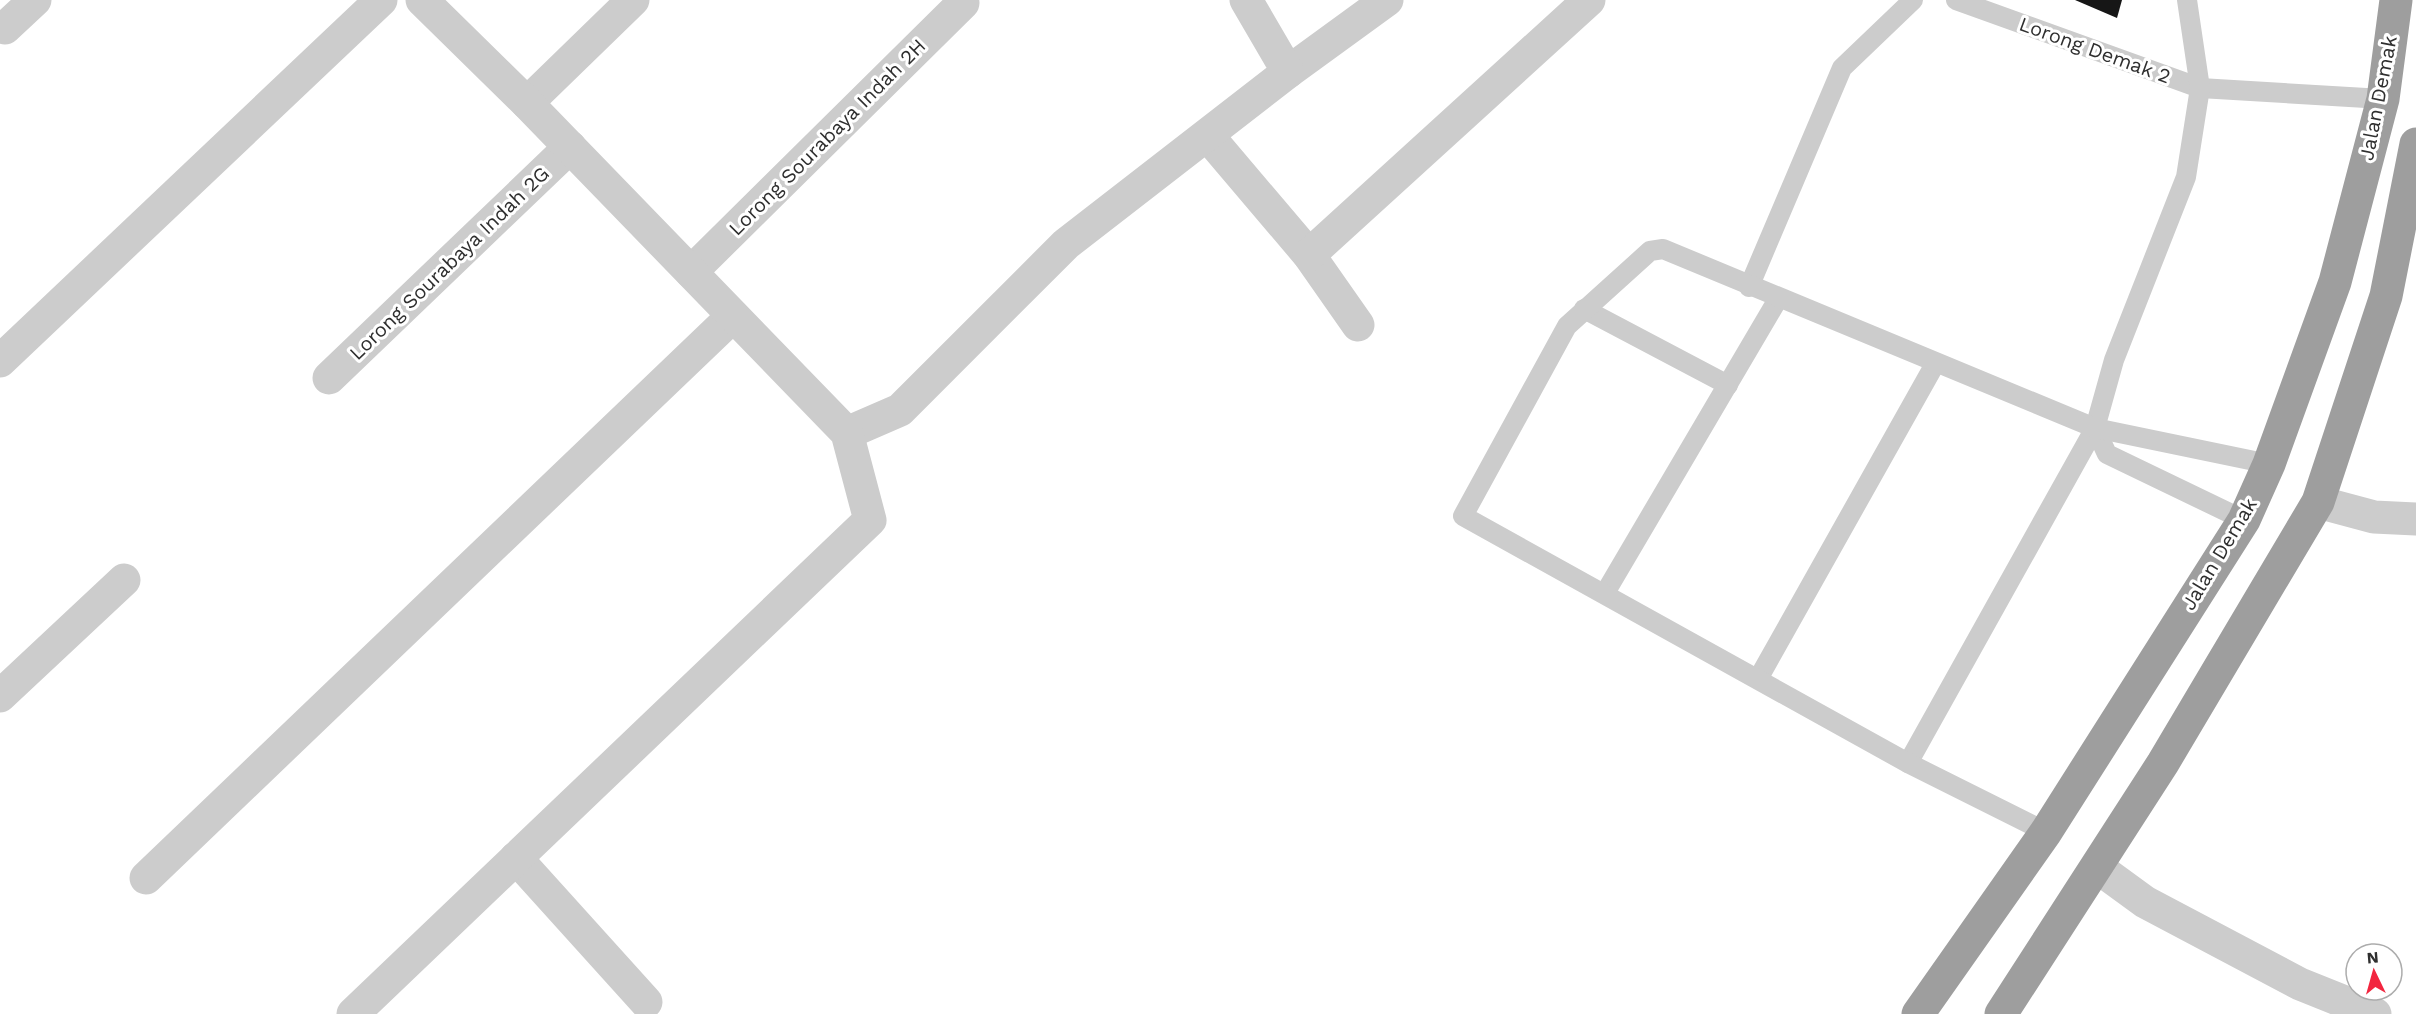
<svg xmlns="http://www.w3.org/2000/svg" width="2416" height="1014" font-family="'Work Sans',sans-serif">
<rect width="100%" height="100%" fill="#fff"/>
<path fill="#161616" d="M2075,0h47l-5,18z"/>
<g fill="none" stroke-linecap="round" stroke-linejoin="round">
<g stroke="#ccc" stroke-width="20">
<path d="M1956,0l244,88 183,11"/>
<path d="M1749,287l93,-219 71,-68"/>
<path d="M1584,309l144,76"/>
<path d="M2095,428l12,26 137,66"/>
<path d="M1605,593l173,-294"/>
<path d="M1758,679l177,-315"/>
<path d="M1908,763l187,-335 19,-68 72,-183 14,-89 -13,-88"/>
<path d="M2046,832l-138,-69 -445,-247 104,-190 83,-75 13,-2 432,179 174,36"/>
</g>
<g stroke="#ccc" stroke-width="33">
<path d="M5,28l30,-28"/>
<path d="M1288,72l99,-72"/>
<path d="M527,103l106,-103"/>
<path d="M1208,136l101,119 49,70"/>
<path d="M1309,255l280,-255"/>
<path d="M691,272l272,-269"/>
<path d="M0,361l381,-361"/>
<path d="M329,378l241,-231"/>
<path d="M847,433l53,-23 166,-166 222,-172 -42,-72"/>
<path d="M2318,502l56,15 42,2"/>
<path d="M0,696l124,-116"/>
<path d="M516,858l130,144"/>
<path d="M2097,867l48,35 155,82 75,30"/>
<path d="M146,878l587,-562"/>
<path d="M353,1014l517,-494 -23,-87 -320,-330 -105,-103"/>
</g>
<g stroke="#9e9e9e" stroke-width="33">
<path d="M1918,1014l128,-182 198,-312 25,-56 66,-182 48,-183 13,-99"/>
<path d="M2001,1014l162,-251 155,-261 68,-206 30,-152"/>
</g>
</g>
<g text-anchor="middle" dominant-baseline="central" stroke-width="6" stroke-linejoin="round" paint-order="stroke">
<g font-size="20" fill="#2f2f2f" stroke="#fff">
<text transform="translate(2095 50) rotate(20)">Lorong Demak 2</text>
<text transform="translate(2378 98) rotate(-79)">Jalan Demak</text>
<text transform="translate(827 137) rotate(-45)">Lorong Sourabaya Indah 2H</text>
<text transform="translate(449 263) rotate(-44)">Lorong Sourabaya Indah 2G</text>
<text transform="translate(2219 554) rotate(-59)">Jalan Demak</text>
</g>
</g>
<g transform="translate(2374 972) rotate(355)"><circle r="28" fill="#ffffff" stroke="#acacac" stroke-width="1.5"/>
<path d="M0-4.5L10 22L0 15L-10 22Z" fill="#f2263f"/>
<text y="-9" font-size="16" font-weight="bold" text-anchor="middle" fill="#2f2f2f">N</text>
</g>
</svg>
